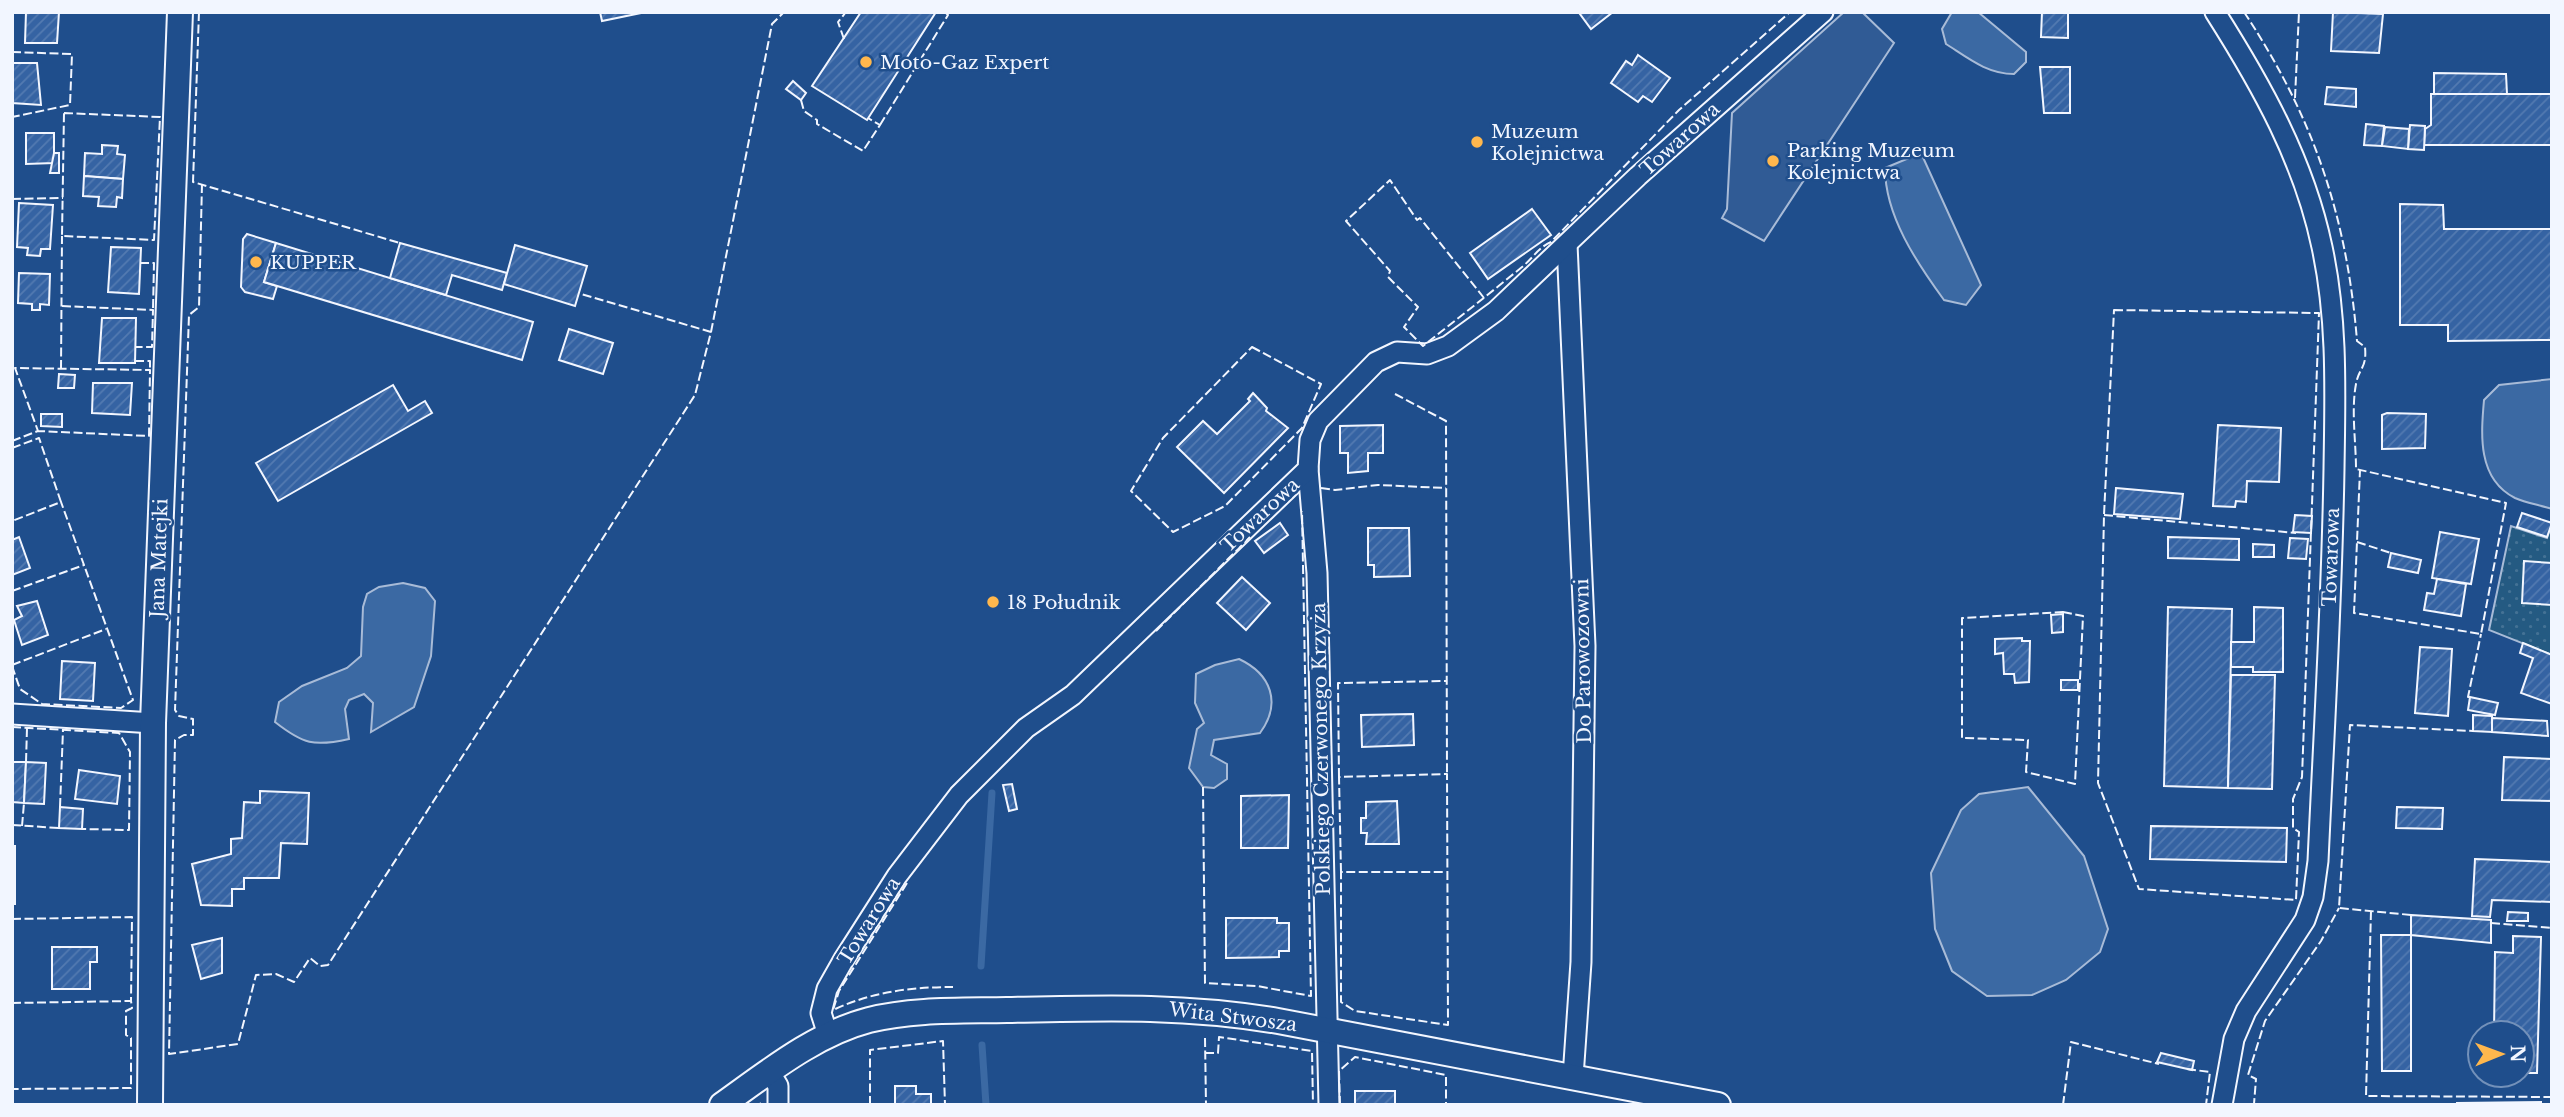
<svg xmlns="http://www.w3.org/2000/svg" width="2564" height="1117" font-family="'Libre Baskerville',serif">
<defs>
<pattern id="grass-dots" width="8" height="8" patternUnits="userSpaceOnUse" patternTransform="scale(1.75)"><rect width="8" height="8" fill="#245a82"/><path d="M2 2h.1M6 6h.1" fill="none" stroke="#447295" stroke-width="1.8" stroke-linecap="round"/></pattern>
<pattern id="building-hatch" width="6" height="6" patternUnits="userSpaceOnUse" patternTransform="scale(1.75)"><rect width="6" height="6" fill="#3563a3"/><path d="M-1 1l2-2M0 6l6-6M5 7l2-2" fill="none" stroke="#537ab1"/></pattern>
</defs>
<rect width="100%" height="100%" fill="#1f4e8c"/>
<path fill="url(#grass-dots)" stroke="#a8bbd7" stroke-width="2" d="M2552,523v132l-63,-25 22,-104 36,12z"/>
<path fill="#305b95" stroke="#a8bbd7" stroke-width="2" d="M1844,12h18l32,31 -130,198 -42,-23 5,-9 5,-96z"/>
<g fill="#3b69a3" stroke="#a8bbd7" stroke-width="2">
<path d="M1952,12h26l48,40v10l-12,12c-27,0 -46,-16 -68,-30l-4,-15z"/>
<path d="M1921,153l60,132 -15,20 -22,-5c-27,-37 -59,-84 -59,-132z"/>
<path d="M2552,379v130c-12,-4 -26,-6 -37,-11 -38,-19 -34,-64 -31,-98l15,-15z"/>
<path d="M403,583l22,5 10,13 -4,55 -17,51 -43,25 2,-29 -9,-9 -15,6 -4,9 4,30c-35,8 -46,5 -74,-17l4,-20 23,-16 45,-18 14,-12 2,-49 4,-13 12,-7z"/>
<path d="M1239,659c32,15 43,44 21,74l-46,7 -3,15 16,9v15l-13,9 -11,-1 -14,-19 8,-39 7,-6 -9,-20 1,-29 19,-9z"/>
<path d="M2028,787l56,69 24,73 -8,23 -34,28 -34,15 -45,1 -35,-25 -17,-42 -4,-56 30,-63 18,-16z"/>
</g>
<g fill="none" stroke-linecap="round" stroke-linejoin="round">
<g stroke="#3b69a3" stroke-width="7">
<path d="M981,966l11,-173"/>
<path d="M982,1045l4,60"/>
</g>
</g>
<g fill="url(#building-hatch)" stroke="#f2f6ff" stroke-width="2">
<path d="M26,12h33l-2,31h-32z"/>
<path d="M600,12h46l-44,9z"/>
<path d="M861,12h75l-69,108 -55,-34z"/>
<path d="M1582,12h31l-22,17 -11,-15z"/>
<path d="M2042,12h26v26l-27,-1z"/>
<path d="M2333,12l50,2 -4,39 -48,-2z"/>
<path d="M1638,55l32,23 -18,24 -9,-6 -5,6 -27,-19 15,-22 6,4z"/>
<path d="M12,63h25l4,42 -29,-2z"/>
<path d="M2040,67h30v46h-26z"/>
<path d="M2434,73l72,1 1,20h-73z"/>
<path d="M793,81l13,12 -5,7 -15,-11z"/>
<path d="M2327,87l29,2v18l-31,-3z"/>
<path d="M2431,94h121v51h-128l1,-16 6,-4z"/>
<path d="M2366,124l18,2 -2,20 -18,-1z"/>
<path d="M2410,125l15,1 -1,24 -16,-1z"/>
<path d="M2385,127l24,2 -1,20 -26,-3z"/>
<path d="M26,133h28v30l-28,1z"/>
<path d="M102,145l16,1 -1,8 8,1 -2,24 -39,-3 1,-23 17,1z"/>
<path d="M54,153h5v20h-9z"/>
<path d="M84,176l39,3 -1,19 -5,-1 -1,10 -18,-1 1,-9 -16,-1z"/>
<path d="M19,203l34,2 -3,44h-9l-1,7 -13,-1 1,-7 -11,-1z"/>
<path d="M2400,204l43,1 1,24h108v111l-104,1v-16h-48z"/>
<path d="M1532,209l19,26 -63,44 -18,-26z"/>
<path d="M247,234l29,9 -12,39 13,4 -4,13 -28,-7 -4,-5 2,-48z"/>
<path d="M276,243l257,79 -11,38 -258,-78z"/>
<path d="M400,243l107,30 -5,17 -50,-15 -6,20 -56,-17z"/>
<path d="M515,245l72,21 -12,40 -71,-22z"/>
<path d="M111,247l30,1 -2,46 -31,-2z"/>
<path d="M19,273l31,1 -1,31 -9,-1v6h-8v-6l-14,-1z"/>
<path d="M102,318h34l-1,45h-36z"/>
<path d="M569,329l44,14 -10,31 -44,-14z"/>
<path d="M59,374l16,1 -1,13h-16z"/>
<path d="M93,383h39l-2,32 -38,-2z"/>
<path d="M393,385l15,26 17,-10 7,12 -154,88 -22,-38z"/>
<path d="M1253,393l14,15 -1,3 22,17 -64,65 -47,-46 26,-26 14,13 33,-33 -2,-2z"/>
<path d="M2387,413l39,1 -1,34 -43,1v-34z"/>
<path d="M41,414h21v13l-21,-1z"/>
<path d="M1383,425v28h-15v18l-20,2v-20h-8v-27z"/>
<path d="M2218,425l63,3 -2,54 -32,-1 -1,21 -10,-1 -1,6 -22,-1z"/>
<path d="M2116,488l67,6 -3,25 -66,-5z"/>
<path d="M2522,513l30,10 -5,14 -30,-10z"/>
<path d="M2295,515l17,1 -1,17 -18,-1z"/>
<path d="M1280,523l8,12 -24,18 -9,-12z"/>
<path d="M1368,528h41l1,48 -36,1v-12h-6z"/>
<path d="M2440,532l39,7 -8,45 -39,-6z"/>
<path d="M19,537l11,31 -18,7v-35z"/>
<path d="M2168,537l71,2v21l-71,-2z"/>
<path d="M2290,538l18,1 -2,20 -18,-1z"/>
<path d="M2253,544l21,1v12h-21z"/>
<path d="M2391,553l30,7 -3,13 -30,-6z"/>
<path d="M2524,561l28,2v42l-30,-2z"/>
<path d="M1242,577l28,26 -24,27 -29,-27z"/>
<path d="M2437,579l29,5 -5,32 -37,-6 3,-17 7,1z"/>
<path d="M37,601l11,34 -26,10 -8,-25 8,-4 -5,-10z"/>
<path d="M2168,607l64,2 -4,179 -64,-2z"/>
<path d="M2254,607l29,1v64h-30v-5h-22v-25h23z"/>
<path d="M2063,614v18l-11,1 -1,-18z"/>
<path d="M2022,638v3h8l-1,41 -14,1 -1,-9h-10l-1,-21 -8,1v-15z"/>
<path d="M2523,643l29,12v49l-31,-11 12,-35 -13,-5z"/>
<path d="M2420,647l32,2 -4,67 -33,-3z"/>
<path d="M62,661l33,2 -2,38 -33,-2z"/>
<path d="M2231,675h44l-3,114 -44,-1z"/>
<rect x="2061" y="680" width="17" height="10"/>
<path d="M2470,697l28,6 -3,12 -27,-5z"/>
<path d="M1413,714l1,31 -52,2 -1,-32z"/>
<path d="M2473,715l19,1v16l-19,-1z"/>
<path d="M2492,718l55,3 1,15 -56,-4z"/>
<path d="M2504,757l48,2v42l-50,-1z"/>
<path d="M12,762h14l-2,41 -12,-1z"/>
<path d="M26,762l20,1 -2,41 -20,-1z"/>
<path d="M79,770l41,6 -3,28 -42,-5z"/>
<path d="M1012,784l5,25 -8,2 -6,-26z"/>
<path d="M260,791l49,2 -2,51 -26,-1 -2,35h-35v11h-12v17l-31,-1 -9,-41 39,-10v-15l11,-1 2,-36 16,1z"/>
<path d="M1289,795l-1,53h-47v-52z"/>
<path d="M1397,801l2,43h-33l1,-11h-6v-15h5v-16z"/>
<path d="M60,807l23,2 -1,20 -23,-1z"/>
<path d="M2397,807l46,1 -1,21 -46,-1z"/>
<path d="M2151,826l136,2 -1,34 -136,-3z"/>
<rect x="12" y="846" width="3" height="58"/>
<path d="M2475,859l77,3v40l-60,-2 -2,17 -18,-1z"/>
<path d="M2508,912l20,1v8h-21z"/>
<path d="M2411,915l80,5v23l-80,-8z"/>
<path d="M1226,918h51v5h12v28h-10v6l-53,1z"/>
<path d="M2381,935h30v136h-29z"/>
<path d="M2513,936l28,1 -4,136h-15v-40h-28l1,-81 18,1z"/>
<path d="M222,938v35l-21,6 -9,-34z"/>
<path d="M52,947h45v15h-7v27h-38z"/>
<path d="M2161,1053l33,8 -2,9 -35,-8z"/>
<path d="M895,1086h21v8h15v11h-36z"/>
<rect x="1355" y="1091" width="40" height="14"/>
<path d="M2541,1102v3h-84v-2z"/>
</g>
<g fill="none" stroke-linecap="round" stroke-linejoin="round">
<g stroke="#f2f6ff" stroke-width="23">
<g id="minor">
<path d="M2215,12c47,74 89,149 107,235 16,74 13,148 12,222 -2,131 -10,262 -16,392l-5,36 -8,23 -59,91 -12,28 -12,66"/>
<path d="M1567,244l18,402 -4,316 -8,115"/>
<path d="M1308,469l9,104 12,532"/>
<path d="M12,714l141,9"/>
<path d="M828,1035l-7,-22 6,-24 17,-30 53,-83 62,-81 67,-67 47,-33 235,-226 2,-29 8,-19 58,-59 21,-10 30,2 21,-8 48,-35 142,-135 185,-164"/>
<path d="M769,1071l9,15v19"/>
</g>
</g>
<g stroke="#f2f6ff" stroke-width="28">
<g id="tertiary">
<path d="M150,1105l3,-382 27,-711"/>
<path d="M722,1105c45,-32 93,-71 147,-85 44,-11 93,-9 138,-10 94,-2 177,-5 271,11l440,84"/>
</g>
</g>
<use href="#minor" stroke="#1f4e8c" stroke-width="19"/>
<use href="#tertiary" stroke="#1f4e8c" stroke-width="24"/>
<g stroke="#f2f6ff" stroke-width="2" stroke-dasharray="9 3.5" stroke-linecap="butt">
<path d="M199,12l-6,170 207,61"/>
<path d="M2244,12c69,104 103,204 113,329l8,6c2,22 -6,20 -9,37 -5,26 0,58 0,85l150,34 -25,131 -127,-21 6,-143"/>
<path d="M844,39l-6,-17 8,-10"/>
<path d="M2552,43v2"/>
<path d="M12,52l60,2 -2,51 -58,12"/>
<path d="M2295,98l4,-86"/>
<path d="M801,100l3,11 13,9v4l46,27 17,-26 -12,-7"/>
<path d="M64,113l96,4 -6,123 -92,-4z"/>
<path d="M880,125l68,-110 -3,-3"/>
<path d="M202,184l-3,123 -10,8 -14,395 4,6 14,3v16h-9l-9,5 -6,314 69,-10 18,-69 20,-1 18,8 16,-24 10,8 8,-1 367,-570 16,-63 -130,-38"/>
<path d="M12,199l51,-1"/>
<path d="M140,263h14l-1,47"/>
<path d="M1484,298l-64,-80 -3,2 -27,-40 -44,41 44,50 -2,6 30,30 -14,20 19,19c33,-26 66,-52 99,-79 10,-8 17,-20 29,-25l128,-132 111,-98"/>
<path d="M62,306l91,4 -1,37h-17"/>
<path d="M2114,310l205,3 -17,464 -9,22v29l6,4 -3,68 -157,-11 -41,-106 6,-268z"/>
<path d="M711,332l61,-308 12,-12"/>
<path d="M1252,347l69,37 -19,44 -77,78 -52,26 -42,-41 32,-53z"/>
<path d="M135,361h15v9"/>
<path d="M61,369l1,-133"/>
<path d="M1395,394l51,27 1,353"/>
<path d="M12,441l26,-10 -23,-63 135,2 -1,66 -111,-5"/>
<path d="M12,448l27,-10 22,64 -49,19"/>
<path d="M1321,488l14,2 43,-5 68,3"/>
<path d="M2104,515l192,18"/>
<path d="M2357,542l34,11"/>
<path d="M12,591l72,-26 -23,-63"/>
<path d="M2063,612l20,4 -8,168 -49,-12 2,-32 -66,-2v-120z"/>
<path d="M1156,631l94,-94"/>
<path d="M12,665l94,-36"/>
<path d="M12,666l8,23 22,15 79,4 12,-8 -49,-135"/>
<path d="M2470,697h-2l13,-63"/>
<path d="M12,727l107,6 11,19 -1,78 -47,-1"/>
<path d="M26,762l1,-34"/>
<path d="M1339,777l-1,-94 109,-2"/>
<path d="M1203,787l2,196 52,3 54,10 -9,-485"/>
<path d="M60,807l3,-77"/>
<path d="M12,825l47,3"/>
<path d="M22,826l2,-23"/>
<path d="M1341,872l-2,-95 108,-3 1,251 -93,-14 -14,-9v-130h104"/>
<path d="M907,883l-68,108 -6,19c39,-18 77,-23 120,-23"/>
<path d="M2371,911l-5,185 186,1"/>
<path d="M2411,915l-72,-7 11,-183 123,6"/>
<path d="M12,919l120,-2 -1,84"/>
<path d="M2491,923l61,5"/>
<path d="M12,1003l119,-2 1,7 -6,3v24l5,3v50l-119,1"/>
<path d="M1205,1038l1,67"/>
<path d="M1205,1053h13l1,-16 93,14 1,54"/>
<path d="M2187,1069l23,3 -4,33"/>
<path d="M759,1105l2,-2"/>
<path d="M870,1105v-55l73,-9 2,64"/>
<path d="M1340,1105l-1,-34 16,-14 91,18v30"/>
<path d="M2063,1105l8,-63 88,22"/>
<path d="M2251,1105l3,-1 2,-25 -8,-4 17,-54 56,-80 18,-33"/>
</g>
</g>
<g fill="#ffb74d" stroke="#1f4e8c" stroke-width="2.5">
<circle cx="866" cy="62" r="7"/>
<circle cx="1477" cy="142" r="7"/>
<circle cx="1773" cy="161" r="7"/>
<circle cx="256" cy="262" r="7"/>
<circle cx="993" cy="602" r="7"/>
</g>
<g text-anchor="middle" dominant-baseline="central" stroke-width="5" stroke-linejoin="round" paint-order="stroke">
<g font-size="19" fill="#f2f6ff" stroke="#1f4e8c" text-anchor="start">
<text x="880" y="62">Moto-Gaz Expert</text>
<text x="1491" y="131">Muzeum<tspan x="1491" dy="22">Kolejnictwa</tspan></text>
<text x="1787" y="150">Parking Muzeum<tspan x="1787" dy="22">Kolejnictwa</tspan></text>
<text x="270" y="262">KUPPER</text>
<text x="1007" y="602">18 Południk</text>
</g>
<g font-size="19" fill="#f2f6ff" stroke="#1f4e8c">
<text transform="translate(1680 139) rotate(-42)">Towarowa</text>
<text transform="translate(1260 515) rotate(-43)">Towarowa</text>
<text transform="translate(2331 557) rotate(-88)">Towarowa</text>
<text transform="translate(159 558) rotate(-88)">Jana Matejki</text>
<text transform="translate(1583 661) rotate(-91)">Do Parowozowni</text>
<text transform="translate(1321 749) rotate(-91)">Polskiego Czerwonego Krzyża</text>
<text transform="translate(869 921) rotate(-58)">Towarowa</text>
<text transform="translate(1233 1017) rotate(7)">Wita Stwosza</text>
</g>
</g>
<rect width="2564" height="1117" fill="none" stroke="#f2f6ff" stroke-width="28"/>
<g transform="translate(2501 1054) rotate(89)"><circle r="33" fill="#1f4e8c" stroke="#7391ba" stroke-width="2"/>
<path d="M0-5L12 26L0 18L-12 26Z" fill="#ffb74d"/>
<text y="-10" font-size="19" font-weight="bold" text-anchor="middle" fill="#f2f6ff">N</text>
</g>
</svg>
